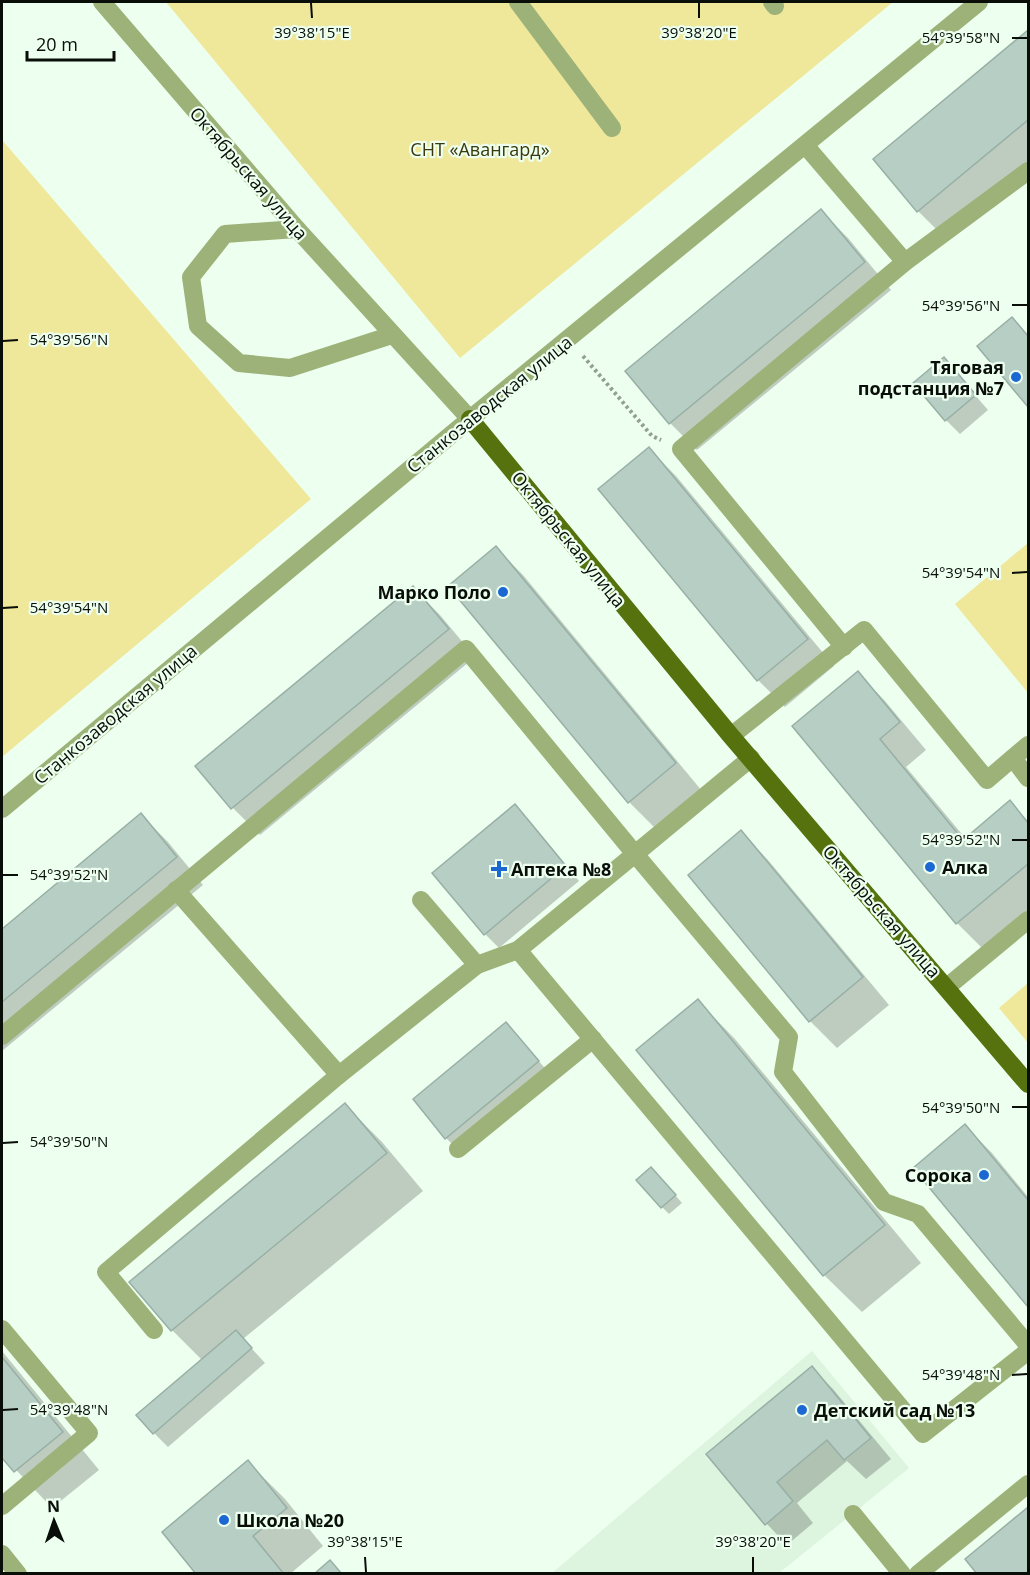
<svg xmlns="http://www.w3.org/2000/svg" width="1030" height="1575" font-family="'Open Sans',sans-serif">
<rect width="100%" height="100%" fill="#edffee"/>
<path fill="#ddf4df" d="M812,1351l97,117 -130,105 -228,1z"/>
<g fill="#efe79a">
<path d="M166,2h727l-433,356z"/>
<path d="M2,140l309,359 -309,258z"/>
<path d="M1028,543v150l-73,-89z"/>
<path d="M1028,983v60l-29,-35z"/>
</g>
<g fill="#0003">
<path d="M1028,32v138l-83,68 -27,-27 -43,-52z"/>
<path d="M821,211l27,27 43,52 -194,160 -27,-27z"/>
<path d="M1019,325l9,12v68l-49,-59z"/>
<path d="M944,359l44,51 -28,24 -14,-14z"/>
<path d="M649,449l27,27 158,190 -49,41 -27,-27z"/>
<path d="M496,548l27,27 179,216 -46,38 -27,-27 -179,-216z"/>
<path d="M413,588l27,27 35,42 -215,178 -27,-27 -36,-42z"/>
<path d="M858,673l27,28 41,49 -20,17 60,72 44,-37 18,19v92l-44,37 -27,-27 -163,-197z"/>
<path d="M515,806l14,14 50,61 -80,67 -14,-14z"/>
<path d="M141,815l27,27 35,43 -201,166v-120z"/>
<path d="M741,832l27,28 121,145 -52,43 -27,-27 -120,-146z"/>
<path d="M698,1001l37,38 186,224 -59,49 -38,-37 -186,-225z"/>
<path d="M506,1024l46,52 -92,76 -14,-14z"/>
<path d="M345,1105l37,37 41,49 -180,148 22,24 -97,84 -14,-14 49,-72 -31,-31z"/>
<path d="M965,1126l27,27 36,44v108l-113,-137z"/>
<path d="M658,1175l24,28 -13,11 -7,-7z"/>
<path d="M2,1351l97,119 -47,38 -50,-53z"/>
<path d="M812,1368l21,21 58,70 -25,20 -19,-18 -50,42 16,20 -26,22 -20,-21 -59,-70z"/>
<path d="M248,1462l37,37 38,47 -33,28h-92z"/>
<path d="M1028,1509v65h-49l-11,-14z"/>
</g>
<g fill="#b7cec5" stroke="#98afa6" stroke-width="1.5">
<path d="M1028,30v90l-111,92 -44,-53z"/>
<path d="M821,209l44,53 -196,162 -44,-53z"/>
<path d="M1012,317l16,19v71l-51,-61z"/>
<path d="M944,357l32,38 -31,26 -32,-38z"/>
<path d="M649,447l159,192 -51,42 -159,-192z"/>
<path d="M496,546l180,217 -48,40 -180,-217z"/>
<path d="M413,586l36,43 -218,180 -36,-43z"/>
<path d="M858,671l42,51 -20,17 83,101 47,-40 18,23v41l-72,60 -164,-198z"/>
<path d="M515,804l51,62 -82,69 -52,-62z"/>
<path d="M141,813l36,44 -175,145v-73z"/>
<path d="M741,830l122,147 -54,45 -121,-147z"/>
<path d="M698,999l187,226 -62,51 -187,-226z"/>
<path d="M506,1022l33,39 -94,78 -32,-40z"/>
<path d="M345,1103l42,50 -216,178 -42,-49z"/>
<path d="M965,1124l63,76v107l-115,-139z"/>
<path d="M651,1167l25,28 -15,13 -25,-28z"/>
<path d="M236,1330l16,18 -99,86 -17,-19z"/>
<path d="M2,1357l61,75 -49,40 -12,-14z"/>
<path d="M812,1366l59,72 -27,22 -17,-20 -50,42 16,19 -28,24 -59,-71z"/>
<path d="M248,1460l39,48 -34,28 31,38h-88l-34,-42z"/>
<path d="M1028,1507v67h-51l-12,-15z"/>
<path d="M330,1560l12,14h-28z"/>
</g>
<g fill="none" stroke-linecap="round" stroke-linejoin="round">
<path stroke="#939f93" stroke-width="4" stroke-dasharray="3 3" stroke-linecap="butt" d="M583,356l69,80 9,4"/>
<g stroke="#9db279" stroke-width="18">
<path d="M102,2l195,227 173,190"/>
<path d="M518,2l94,126"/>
<path d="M772,2l3,4"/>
<path d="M805,145l100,117 -224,187 163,198"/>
<path d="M297,229l-72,5 -34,43 7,49 41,37 51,5 102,-33"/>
<path d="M905,262l123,-91"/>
<path d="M731,736l133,-106 123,150 41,-35"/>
<path d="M1013,758l15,20"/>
<path d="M2,809l468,-390 509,-417"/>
<path d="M176,890l163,185"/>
<path d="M421,900l56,65"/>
<path d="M518,950l405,484 105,-83"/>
<path d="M947,987l81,-67"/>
<path d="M2,1036l464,-387 169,205 116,-96"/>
<path d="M458,1149l135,-110"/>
<path d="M2,1329l87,104 -87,73"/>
<path d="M154,1330l-48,-58 233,-197 138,-110 41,-15 117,-96 154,183 -6,35 101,130 34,12 110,131"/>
<path d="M853,1514l49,60"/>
<path d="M2,1554l16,20"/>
<path d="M918,1574l110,-90"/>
</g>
<path stroke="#56720f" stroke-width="18" d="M470,419l261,317 297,348"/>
</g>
<path fill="none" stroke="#090e09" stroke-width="2" d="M311,3l1,15M699,3v15M1012,38h15M1012,305h15M3,341l15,-1M1012,573l15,-1M3,608l15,-1M1012,840h15M3,875h15M1012,1107h15M3,1143l15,-1M1012,1375l15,-1M3,1410l15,-1M365,1557l1,15M753,1557v15"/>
<g fill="#1c68d2" stroke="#edffee" stroke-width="2">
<circle cx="1016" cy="377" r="6"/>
<circle cx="503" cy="592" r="6"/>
<circle cx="930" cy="867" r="6"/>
<path d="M496 860h6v6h6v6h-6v6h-6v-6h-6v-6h6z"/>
<circle cx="984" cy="1175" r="6"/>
<circle cx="802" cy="1410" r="6"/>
<circle cx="224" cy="1520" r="6"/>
</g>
<g text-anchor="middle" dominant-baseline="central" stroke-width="4.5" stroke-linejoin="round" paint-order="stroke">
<g font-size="18" fill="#3c380d" stroke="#edffee">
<text x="480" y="149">СНТ «Авангард»</text>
</g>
<g font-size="18" fill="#090e09" stroke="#edffee">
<text transform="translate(249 173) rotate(49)">Октябрьская улица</text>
<text transform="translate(489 404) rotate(-39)">Станкозаводская улица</text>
<text transform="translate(569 539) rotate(51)">Октябрьская улица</text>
<text transform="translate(115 714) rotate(-40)">Станкозаводская улица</text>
<text transform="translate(882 911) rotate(49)">Октябрьская улица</text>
</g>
<g font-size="18" font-weight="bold" fill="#090e09" stroke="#edffee" text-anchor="start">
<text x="1004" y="367" text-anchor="end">Тяговая<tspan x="1004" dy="21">подстанция №7</tspan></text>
<text x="491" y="592" text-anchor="end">Марко Поло</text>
<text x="942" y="867">Алка</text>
<text x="511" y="869">Аптека №8</text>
<text x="972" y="1175" text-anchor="end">Сорока</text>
<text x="814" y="1410">Детский сад №13</text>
<text x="236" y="1520">Школа №20</text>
</g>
</g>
<g font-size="15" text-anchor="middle" fill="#090e09" stroke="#edffee" stroke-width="4.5" stroke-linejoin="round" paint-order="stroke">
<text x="312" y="38">39°38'15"E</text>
<text x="699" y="38">39°38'20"E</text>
<text x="961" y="43">54°39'58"N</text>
<text x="961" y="311">54°39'56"N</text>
<text x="69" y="345">54°39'56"N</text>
<text x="961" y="578">54°39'54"N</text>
<text x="69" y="613">54°39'54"N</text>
<text x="961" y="845">54°39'52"N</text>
<text x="69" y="880">54°39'52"N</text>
<text x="961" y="1113">54°39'50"N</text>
<text x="69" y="1147">54°39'50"N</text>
<text x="961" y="1380">54°39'48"N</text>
<text x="69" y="1415">54°39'48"N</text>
<text x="365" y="1547">39°38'15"E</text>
<text x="753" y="1547">39°38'20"E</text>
</g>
<rect width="1030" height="1575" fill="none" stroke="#090e09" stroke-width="6"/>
<g transform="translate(54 1521) rotate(358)" stroke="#edffee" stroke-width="4.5" paint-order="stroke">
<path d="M0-4.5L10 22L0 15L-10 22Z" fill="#090e09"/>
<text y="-9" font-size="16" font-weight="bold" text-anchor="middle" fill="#090e09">N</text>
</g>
<path d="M27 51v9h87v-9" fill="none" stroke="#090e09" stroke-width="3"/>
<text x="36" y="51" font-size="18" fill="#090e09" stroke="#edffee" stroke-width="4.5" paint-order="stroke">20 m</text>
</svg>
